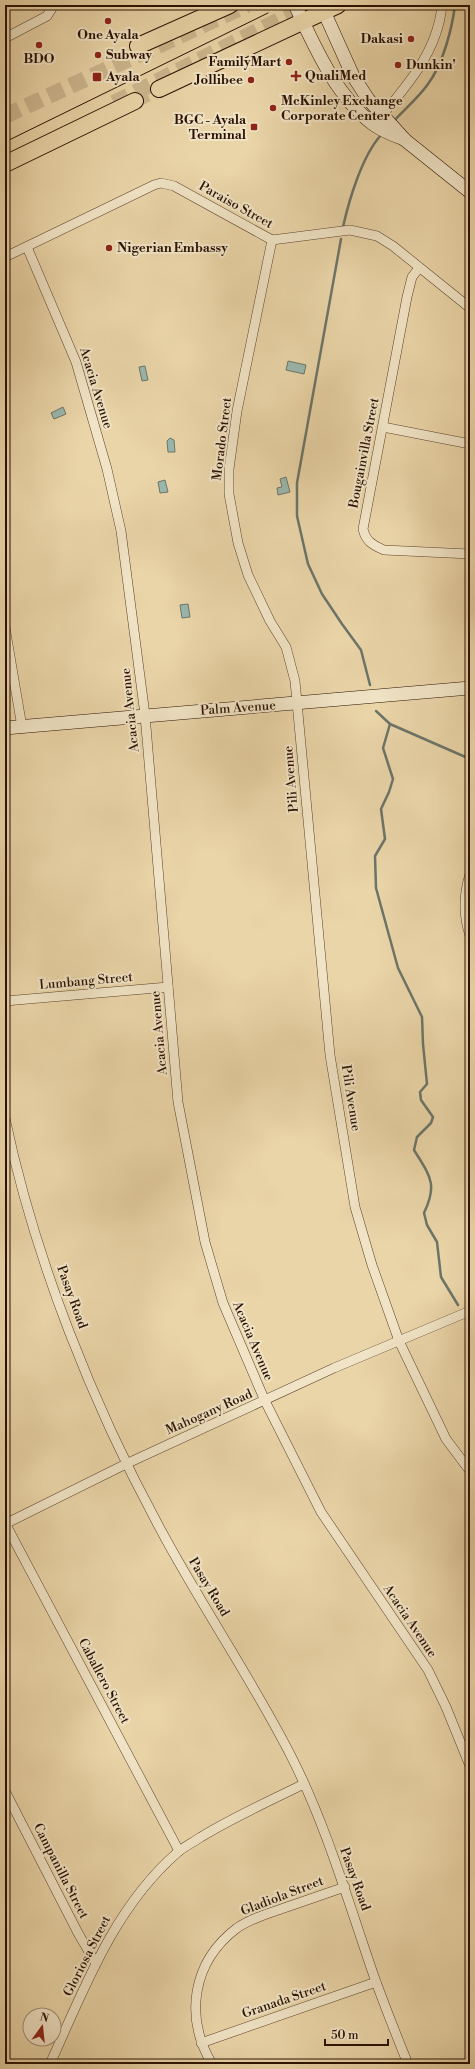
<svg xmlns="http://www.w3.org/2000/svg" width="475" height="2069" font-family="'Libre Bodoni',serif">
<rect width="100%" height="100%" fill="#ead5a8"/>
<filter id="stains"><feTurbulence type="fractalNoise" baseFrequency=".005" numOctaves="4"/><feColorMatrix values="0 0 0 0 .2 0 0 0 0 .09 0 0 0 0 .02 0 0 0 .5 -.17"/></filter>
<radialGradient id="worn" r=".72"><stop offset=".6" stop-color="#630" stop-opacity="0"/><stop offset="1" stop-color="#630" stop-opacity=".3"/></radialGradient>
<g fill="#99b8af" stroke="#6c7569">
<path d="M288,361l18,4 -2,9 -18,-4z"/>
<path d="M145,366l3,14 -6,1 -3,-14z"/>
<path d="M63,407l3,7 -12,5 -3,-6z"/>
<path d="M170,438l4,2 1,12h-7l-1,-11z"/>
<path d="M286,477l4,15 -12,3 -1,-7 5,-1 -2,-8z"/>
<path d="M165,480l3,12 -8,1 -2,-11z"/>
<path d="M188,604l2,13 -8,1 -2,-13z"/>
</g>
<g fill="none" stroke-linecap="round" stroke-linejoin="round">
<g stroke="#6c7569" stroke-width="2.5">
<path d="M394,121c11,-12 25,-24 34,-37 15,-20 24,-55 27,-79"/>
<path d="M343,227c6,-27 19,-71 38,-92"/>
<path d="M341,239l-44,244v33l11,48 14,30 20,30 19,26 9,35"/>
<path d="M376,711l14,13 80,35"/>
<path d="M390,724l-7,24 10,31 -4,13 -8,17 4,30 -10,17 1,32 22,80 24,49 1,27 4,40 -7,8 1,8 12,17 -2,6 -14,14 -3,13c16,26 24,34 10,63l3,12 10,17 4,35 17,28"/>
</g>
<path stroke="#cdb78f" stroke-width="14" stroke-dasharray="14 7" stroke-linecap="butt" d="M135,101l24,-12"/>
<g stroke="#cdb78f" stroke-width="16" stroke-dasharray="16 8" stroke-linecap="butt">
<path d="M114,103l195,-98"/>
<path d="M5,116l242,-111"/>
</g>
<g stroke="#59412b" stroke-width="10">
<g id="street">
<path d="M5,38l42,-22 5,-8 -2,-3"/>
<path d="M379,119c28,-33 59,-68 63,-114"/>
<path d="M272,240l-35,171 -8,58v25l9,49 10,32 22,46 16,26 9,34 35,374 25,152 17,58 27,76 47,98 24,32"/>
<path d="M27,247l49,115 31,107 14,62 24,184 33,387 27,140 18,61 42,98 56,111 107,158 18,37 24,59"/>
<path d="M5,257l149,-72 7,-2 13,3 98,54 78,-10 27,6 16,10 77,62"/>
<path d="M419,268l-7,9 -5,20 -44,232c3,13 10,16 21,21l86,4"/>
<path d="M383,427l87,17"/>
<path d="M5,627l17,100"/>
<path d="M470,874c-7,22 -7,41 0,62"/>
<path d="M5,1001l163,-14"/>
<path d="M5,1118c30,142 88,288 158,416 40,74 88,144 127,220 37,72 59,151 86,228 10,27 21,55 32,82"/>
<path d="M5,1523l174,328"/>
<path d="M5,1524l123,-61 206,-95 136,-57"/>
<path d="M5,1791l73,142 17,29"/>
<path d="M201,2043l175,-61"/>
<path d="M50,2064c34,-75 64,-157 128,-212 7,-6 16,-10 23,-15 33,-20 68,-36 103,-53"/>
<path d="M212,2064c-28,-47 -20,-102 25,-136 13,-9 29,-14 44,-19 21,-7 43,-15 64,-22"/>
</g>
</g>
<g stroke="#291001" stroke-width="14">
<g id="secondary">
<path d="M295,5c20,42 40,90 78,119 9,7 20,11 31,15"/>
<path d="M321,5l32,71 15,23 37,41 65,52"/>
<path d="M5,728l465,-40"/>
</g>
</g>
<g stroke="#291001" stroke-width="18">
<g id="highway">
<path d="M138,46l92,-41"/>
<path d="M159,89l179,-84"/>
<path d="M5,164l130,-63"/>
</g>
</g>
<use href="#street" stroke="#f1e4c6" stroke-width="9"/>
<use href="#secondary" stroke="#f1e4c6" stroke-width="13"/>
<use href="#highway" stroke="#ead5a8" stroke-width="16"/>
<path stroke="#291001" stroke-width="1" d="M5,142l263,-129"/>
</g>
<g fill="#8f2418" stroke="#f1e4c6" stroke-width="1.5">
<circle cx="108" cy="21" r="4"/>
<circle cx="411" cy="39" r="4"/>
<circle cx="39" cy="45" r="4"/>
<circle cx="98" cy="55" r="4"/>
<circle cx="289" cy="62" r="4"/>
<circle cx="398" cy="65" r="4"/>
<path d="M294 70h4v4h4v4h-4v4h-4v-4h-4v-4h4z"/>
<rect x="92" y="72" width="10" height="10" rx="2"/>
<circle cx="251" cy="80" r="4"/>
<circle cx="273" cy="108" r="4"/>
<rect x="250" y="123" width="8" height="8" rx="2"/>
<circle cx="109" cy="248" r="4"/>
</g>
<g text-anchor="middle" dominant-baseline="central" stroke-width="4" stroke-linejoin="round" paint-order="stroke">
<g font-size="13" font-weight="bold" fill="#291001" stroke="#f1e4c6" text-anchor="start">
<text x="108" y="35" text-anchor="middle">One Ayala</text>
<text x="403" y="39" text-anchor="end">Dakasi</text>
<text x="106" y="55">Subway</text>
<text x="39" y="59" text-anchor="middle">BDO</text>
<text x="281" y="62" text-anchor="end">FamilyMart</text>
<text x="406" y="65">Dunkin'</text>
<text x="305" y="76">QualiMed</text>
<text x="106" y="77">Ayala</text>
<text x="243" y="80" text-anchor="end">Jollibee</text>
<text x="281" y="101">McKinley Exchange<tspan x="281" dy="15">Corporate Center</tspan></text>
<text x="246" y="120" text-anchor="end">BGC - Ayala<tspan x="246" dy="15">Terminal</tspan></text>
<text x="117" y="248">Nigerian Embassy</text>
</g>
<g font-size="13" fill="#291001" stroke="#f1e4c6">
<text transform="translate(236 205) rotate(29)">Paraiso Street</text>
<text transform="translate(96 388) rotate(73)">Acacia Avenue</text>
<text transform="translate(222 439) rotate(-83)">Morado Street</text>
<text transform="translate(364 453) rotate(-79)">Bougainvilla Street</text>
<text transform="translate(238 708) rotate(-4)">Palm Avenue</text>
<text transform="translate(130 710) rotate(-96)">Acacia Avenue</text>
<text transform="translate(291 779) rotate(-95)">Pili Avenue</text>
<text transform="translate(86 981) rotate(-5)">Lumbang Street</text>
<text transform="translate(159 1033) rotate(-95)">Acacia Avenue</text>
<text transform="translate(351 1098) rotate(81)">Pili Avenue</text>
<text transform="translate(72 1297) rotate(70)">Pasay Road</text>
<text transform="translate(253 1341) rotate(67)">Acacia Avenue</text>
<text transform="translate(209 1412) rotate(-24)">Mahogany Road</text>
<text transform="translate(209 1587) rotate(59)">Pasay Road</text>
<text transform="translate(410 1621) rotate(56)">Acacia Avenue</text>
<text transform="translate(104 1681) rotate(62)">Caballero Street</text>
<text transform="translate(61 1871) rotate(63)">Campanilla Street</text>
<text transform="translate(355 1879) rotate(70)">Pasay Road</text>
<text transform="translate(282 1896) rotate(-21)">Gladiola Street</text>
<text transform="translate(87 1956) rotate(-63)">Gloriosa Street</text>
<text transform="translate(284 2000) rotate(-19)">Granada Street</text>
</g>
</g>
<rect width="475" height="2069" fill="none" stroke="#ead5a8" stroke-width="20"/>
<rect x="6" y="6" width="463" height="2057" fill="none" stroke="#291001" stroke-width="2"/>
<rect x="10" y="10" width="455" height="2049" fill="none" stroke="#291001"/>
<g transform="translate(42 2027) rotate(15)"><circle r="19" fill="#f1e4c6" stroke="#a18f77"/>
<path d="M0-3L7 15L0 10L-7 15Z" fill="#8f2418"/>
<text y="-6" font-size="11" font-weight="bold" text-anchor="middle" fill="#291001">N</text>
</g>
<path d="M325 2039v6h63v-6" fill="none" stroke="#291001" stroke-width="2"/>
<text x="331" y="2039" font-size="12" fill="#291001" stroke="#f1e4c6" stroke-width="3" paint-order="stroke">50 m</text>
<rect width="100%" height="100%" filter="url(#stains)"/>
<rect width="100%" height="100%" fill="url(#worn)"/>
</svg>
